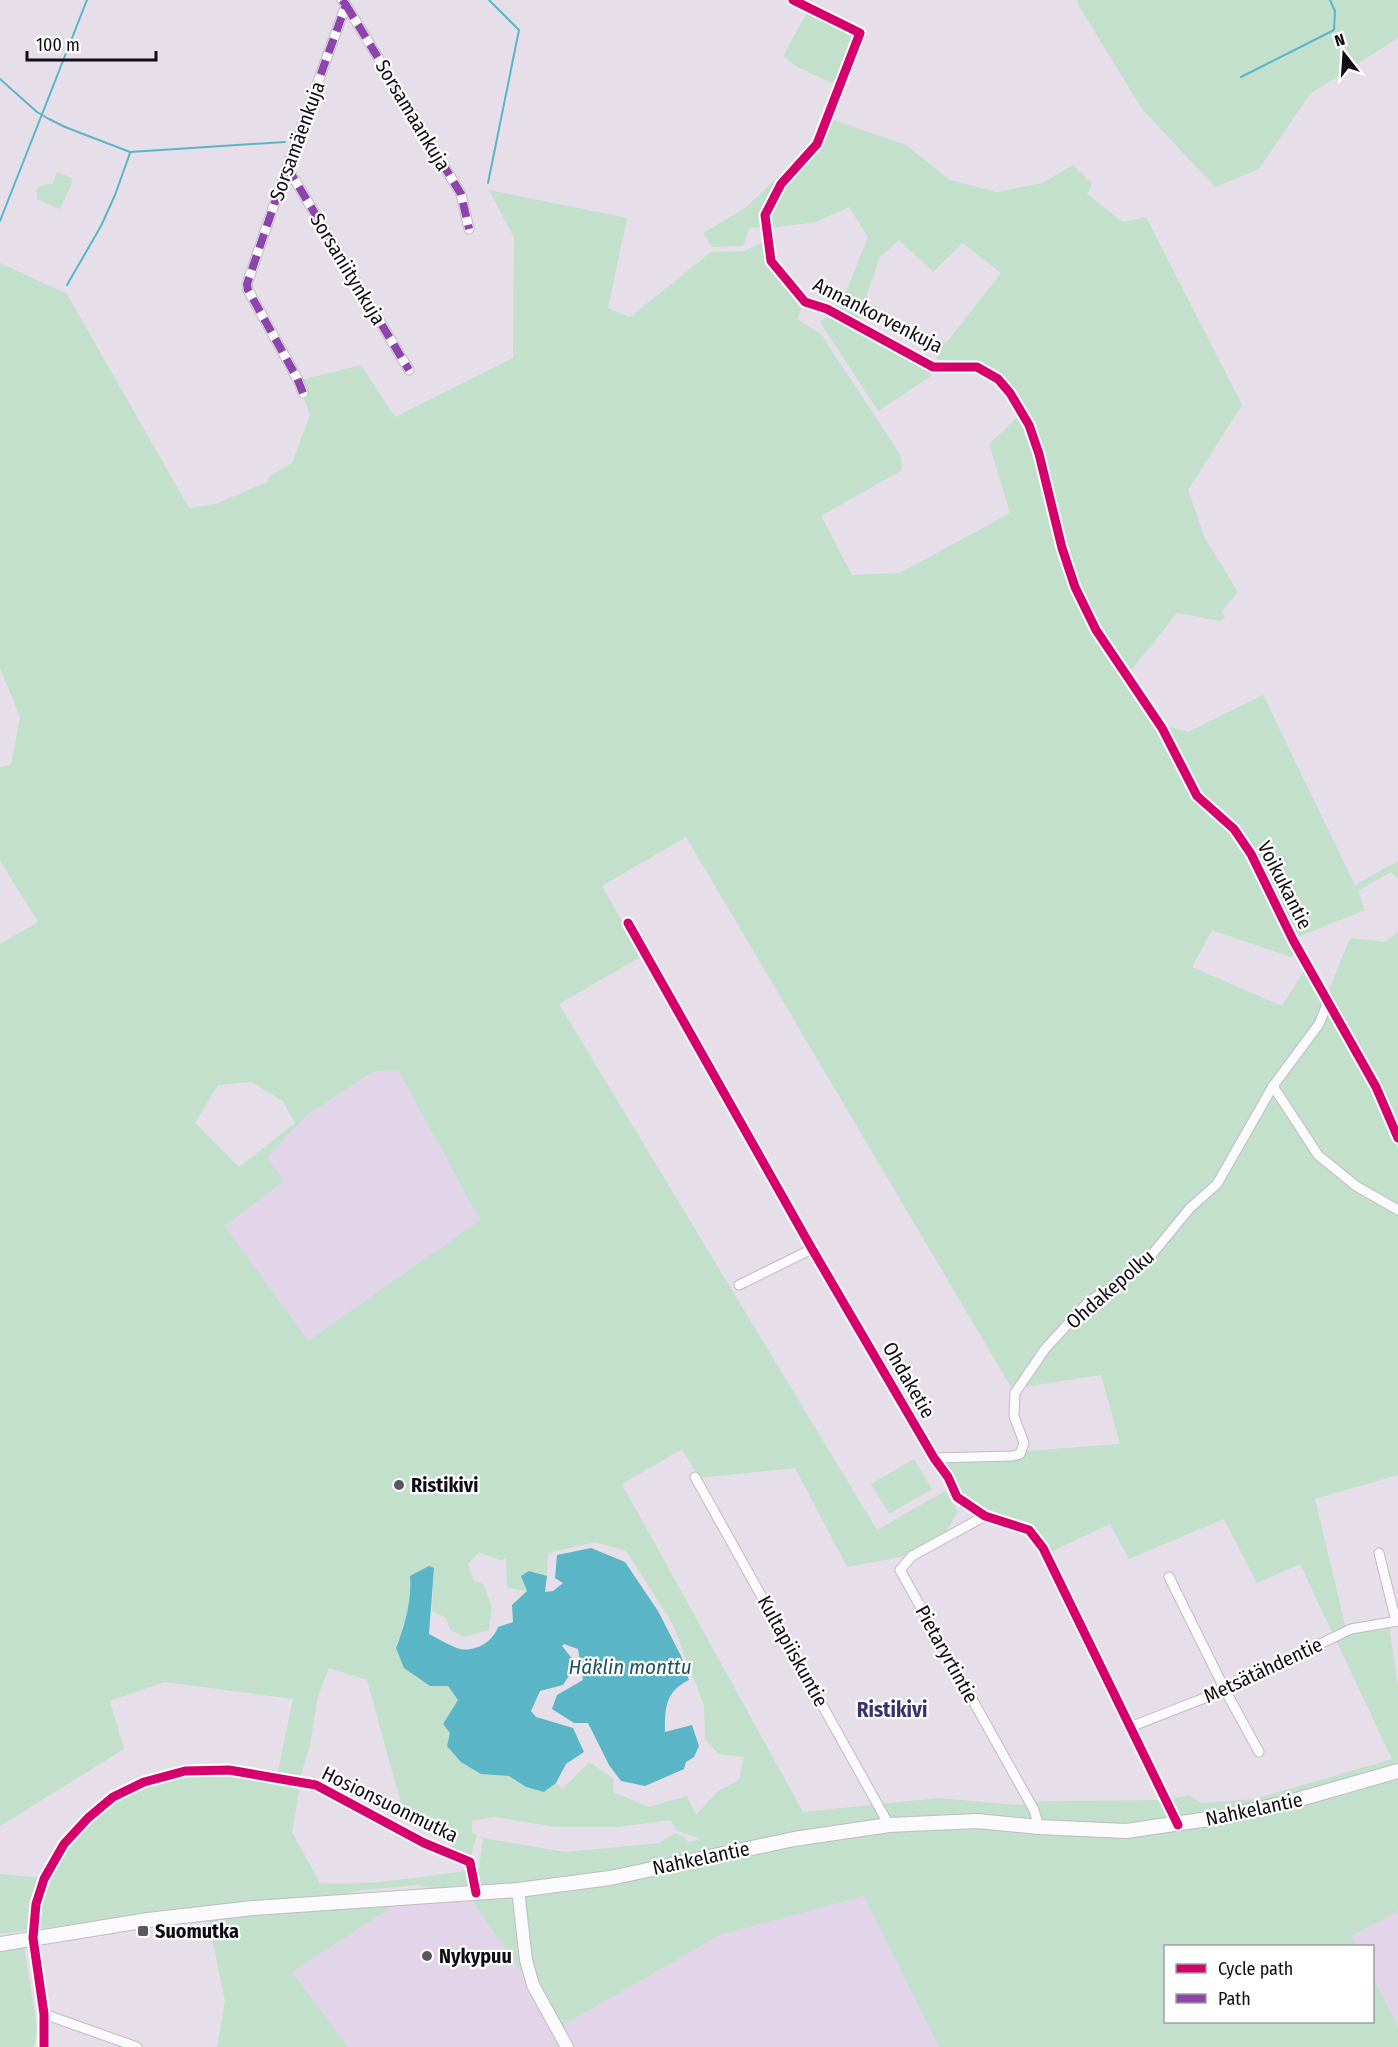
<svg xmlns="http://www.w3.org/2000/svg" width="1398" height="2047" font-family="'Fira Sans Condensed',sans-serif">
<rect width="100%" height="100%" fill="#e6dfea"/>
<g fill="#e2d5e9">
<path d="M398,1070l82,150 -172,122 -83,-116 58,-45 -17,-24 41,-42 65,-43z"/>
<path d="M864,1896l75,151h-591l-56,-75 106,-69 72,-5 90,129 160,-92z"/>
<path d="M1398,1911v115l-25,-50 -1,-30h-15l-5,-10z"/>
</g>
<g fill="#c2e0cb" fill-rule="evenodd">
<path d="M1078,0h320v38l-88,56 -51,75 -44,18 -73,-78 -65,-106z"/>
<path d="M808,11l48,25 -19,49 -40,-18 -14,-11z"/>
<path d="M831,119l75,26 44,35 47,12 45,-9 31,-18 19,19 -5,10 36,28 23,-5 96,188 -54,85 17,48 33,54 -16,19 3,7 -5,3 -43,-8 -48,60 -31,-44 -20,-44 -13,-38 -23,-94 -42,-77 -42,-13 -21,-4 3,-18 6,2 55,-70 -38,-30 -30,29 -34,-32 -19,17 -23,66 -19,-11 30,-75 -19,-30 -33,15 -47,6 -1,-13 16,-29z"/>
<path d="M798,158l-19,25 -15,45 -14,-1 -7,19 -31,1 -9,-14 42,-25z"/>
<path d="M57,172l15,6 -1,7 -11,24 -23,-10v-12l16,-4z"/>
<path d="M489,190l138,28 -19,90 22,9 81,-65 33,-1 20,-9 4,21 35,42 -6,14 24,15 79,120 2,16 -81,46 31,59 48,-2 110,-60 -21,-69 32,-30 6,12 45,161 86,140 36,71 38,33 16,23 48,99 -5,4 -79,-27 -20,37 90,39 23,-37 68,119 23,52 2,12v323l-83,24 32,134 42,-8 9,61v225l-46,25 5,10h-191v76h206l1,-46 25,50v21h-459l-75,-151 -144,39 -160,92 -90,-129 -51,-13 -57,5 -19,5 -119,9 -224,30v-60l46,4 26,-35 45,-43 29,-13 42,-11 54,1 58,10 -8,45 28,51c54,3 106,-7 159,-14l4,-31 83,14 93,-9 16,-10 10,4 2,5 14,-3 -26,-9v-4l-5,-6 -52,7h-63l-61,-10 -22,4v11l5,3 -6,21 -20,-5 1,-16 -49,-24 -36,-131 -38,-12 -11,28 -8,49 -10,33 -23,-3 16,-76 -129,-17 -54,19 14,48 -124,77v-882l38,-22 -38,-61v-94l11,-2 9,-48 -20,-49v-405l67,31 122,214 27,-4 51,-22 3,-6 22,-13 18,-48 -13,-34 64,-16 34,52 118,-59 1,-120zM686,837l326,552 89,-14 19,69 -186,14 23,39 28,19 44,14 17,24 64,-30 19,35 95,-40 33,64 43,-19 92,195 -137,40 -54,4 -12,-8 -25,5 -121,1 -24,4 -81,-7 -135,14 -181,-328 60,-35 17,29 96,-10 52,99 59,-11 40,-24 12,-20 -13,-21 -68,39 -318,-526 83,-48 -40,-70zM398,1070l82,150 -172,121 -83,-115 59,-45 -17,-24 40,-42 65,-43zM251,1082l32,19 12,22 -56,44 -44,-44 23,-38zM595,1542l31,9 46,72 32,82 1,34 13,15 26,3 -5,23 -21,11 -22,24 -9,-19 -38,11 -36,-15 1,-13 -25,-17 -26,27 -7,-6 -12,9 -18,-5 -17,-11 -28,-2 -37,-50 15,-24 -11,-14h-18l-34,-39c9,-22 16,-47 15,-71l23,-8 -2,43 14,7 4,12 14,7 25,-7 3,-23 -9,-23 -9,-3 -6,-17 11,-12 21,8 6,-1 1,29 20,3 2,-20 18,5 1,-23z"/>
<path d="M830,315l100,54 1,7 -53,35 -58,-89z"/>
<path d="M1263,695l92,190 43,-24v18l-7,-7 -33,19 7,19 -70,28 -42,-87 -53,-57 -36,-69 24,7z"/>
<path d="M1398,932v198l-71,-135 23,-57 35,4z"/>
<path d="M914,1459l18,30 -43,25 -18,-30z"/>
<path d="M398,1903l-106,69 56,75h-131l8,-46 -17,-82z"/>
<path d="M24,1945l13,83 -3,19h-34v-97z"/>
</g>
<path fill="#5ab5c7" d="M591,1548l34,14 33,49 23,45 8,24c-24,12 -24,27 -24,52l27,-7 7,21 -5,11 -8,5 -2,7 -39,17 -24,-5 -12,-16 -21,-42h-14l-22,-14 5,-14 26,-15 -5,-31 -14,-5 -2,2 12,15v7l-11,17 -23,6 -9,20 5,6 37,11 11,24 -18,12 -10,19 -12,9 -18,-5 -17,-11 -28,-2 -20,-12 -14,-16 3,-13 -7,-9 15,-24 -10,-14h-18l-26,-18 -8,-20c9,-23 16,-48 14,-72l19,-10 5,2 -5,66c10,5 21,12 31,15 15,3 33,-7 38,-22l15,-5 -1,-17 15,-14 -6,-15 8,-5 18,5 -2,16 8,-1 10,-8 -8,-5 2,-23z"/>
<g fill="none" stroke-linecap="round" stroke-linejoin="round">
<g stroke="#5ab5c7" stroke-width="2">
<path d="M1241,77l93,-47 1,-19 -5,-11"/>
<path d="M0,79l37,33 12,7 16,8 65,25 155,-10"/>
<path d="M488,183l31,-153 -30,-30"/>
<path d="M0,221l87,-221"/>
<path d="M67,285l34,-59 14,-31 15,-42"/>
</g>
<g stroke="#c1bbc3" stroke-width="11">
<g id="minor">
<path d="M793,0l67,33 -43,111 -36,40 -16,31 6,46 34,41 22,7 106,58h44l21,12 12,14 19,32 10,29 23,94 13,39 21,43 66,98 35,68 37,33 17,25 42,86 83,147 22,51"/>
<path d="M346,5l115,189 8,35"/>
<path d="M287,167l122,203"/>
<path d="M303,393l-6,-15 -49,-88 -1,-6 40,-117 59,-162 -4,-5"/>
<path d="M628,923l184,326 122,209 14,19 9,20 28,19 44,14 14,18 135,277"/>
<path d="M1273,1086l45,69 38,31 42,24"/>
<path d="M739,1285l73,-36"/>
<path d="M934,1458l78,-2 8,-2 4,-11 -10,-27 1,-23 30,-44 43,-47 40,-25 16,-13 46,-56 27,-24 56,-98 46,-62 9,-22"/>
<path d="M695,1477l194,348"/>
<path d="M985,1516l-73,40 -12,14 134,240 5,17"/>
<path d="M1379,1553l17,68"/>
<path d="M1169,1577l56,113 34,62"/>
<path d="M1130,1727l95,-37 126,-61 47,-8"/>
<path d="M44,2014l93,33"/>
<path d="M44,2047v-33l-11,-76 3,-34 8,-25 20,-35 24,-26 25,-21 31,-15 41,-11 44,-1 87,15 108,58 46,19 6,31"/>
</g>
</g>
<g stroke="#c1bbc3" stroke-width="14">
<path id="tertiary" d="M518,1890l8,70 7,25 34,62"/>
</g>
<g stroke="#c1bbc3" stroke-width="16">
<path id="secondary" d="M0,1944l148,-24 105,-12 265,-18 92,-12 184,-39 95,-14 88,-4 62,6 87,4 96,-14 64,-14 112,-32"/>
</g>
<use href="#minor" stroke="#fbfafc" stroke-width="9"/>
<use href="#tertiary" stroke="#fbfafc" stroke-width="12"/>
<use href="#secondary" stroke="#fbfafc" stroke-width="14"/>
<g stroke="#8e44ad" stroke-width="8" stroke-dasharray="15 8" stroke-linecap="butt">
<path d="M346,5l115,189 8,35"/>
<path d="M287,167l122,203"/>
<path d="M303,393l-6,-15 -49,-88 -1,-6 40,-117 59,-162 -4,-5"/>
</g>
<g stroke="#fff" stroke-width="13">
<g id="cycleway">
<path d="M793,0l67,33 -43,111 -36,40 -16,31 6,46 34,41 22,7 106,58h44l21,12 12,14 19,32 10,29 23,94 13,39 21,43 66,98 35,68 37,33 17,25 42,86 83,147 22,51"/>
<path d="M628,923l184,326 122,209 14,19 9,20 28,19 44,14 14,18 135,277"/>
<path d="M44,2047v-33l-11,-76 3,-34 8,-25 20,-35 24,-26 25,-21 31,-15 41,-11 44,-1 87,15 108,58 46,19 6,31"/>
</g>
</g>
<use href="#cycleway" stroke="#d6006c" stroke-width="9"/>
</g>
<g fill="#5c565f" stroke="#fff" stroke-width="2">
<circle cx="399" cy="1485" r="6"/>
<rect x="137" y="1925" width="12" height="12" rx="3"/>
<circle cx="427" cy="1956" r="6"/>
</g>
<g text-anchor="middle" dominant-baseline="central" stroke-width="4.5" stroke-linejoin="round" paint-order="stroke">
<g font-size="20" fill="#110d14" stroke="#fff">
<text transform="translate(413 115) rotate(59)">Sorsamaankuja</text>
<text transform="translate(297 141) rotate(-70)">Sorsamäenkuja</text>
<text transform="translate(348 269) rotate(59)">Sorsaniitynkuja</text>
<text transform="translate(878 315) rotate(27)">Annankorvenkuja</text>
<text transform="translate(1285 885) rotate(63)">Voikukantie</text>
<text transform="translate(1110 1289) rotate(-41)">Ohdakepolku</text>
<text transform="translate(909 1380) rotate(60)">Ohdaketie</text>
<text transform="translate(793 1651) rotate(61)">Kultapiiskuntie</text>
<text transform="translate(947 1654) rotate(61)">Pietaryrtintie</text>
<text transform="translate(1263 1670) rotate(-25)">Metsätähdentie</text>
<text transform="translate(390 1804) rotate(26)">Hosionsuonmutka</text>
<text transform="translate(1254 1809) rotate(-12)">Nahkelantie</text>
<text transform="translate(701 1858) rotate(-12)">Nahkelantie</text>
</g>
<g font-size="20" font-weight="bold" fill="#110d14" stroke="#fff" text-anchor="start">
<text x="411" y="1485">Ristikivi</text>
<text x="155" y="1931">Suomutka</text>
<text x="439" y="1956">Nykypuu</text>
</g>
<g font-size="21" font-style="italic" fill="#21535c" stroke="#fff">
<text x="630" y="1667">Häklin monttu</text>
</g>
<g font-size="21" font-weight="bold" fill="#38326e" stroke="#fff">
<text x="892" y="1710">Ristikivi</text>
</g>
</g>
<rect x="1164" y="1945" width="210" height="78" fill="#ffffff" stroke="#a09ea1" stroke-width="1.5"/>
<rect x="1176" y="1964" width="30" height="9" fill="#d6006c" stroke="#a09ea1" stroke-width="1.5"/>
<text x="1218" y="1975" font-size="18" fill="#110d14">Cycle path</text>
<rect x="1176" y="1994" width="30" height="9" fill="#8e44ad" stroke="#a09ea1" stroke-width="1.5"/>
<text x="1218" y="2005" font-size="18" fill="#110d14">Path</text>
<g transform="translate(1344 54) rotate(343)" stroke="#ffffff" stroke-width="4.5" paint-order="stroke">
<path d="M0-4.5L10 22L0 15L-10 22Z" fill="#110d14"/>
<text y="-9" font-size="16" font-weight="bold" text-anchor="middle" fill="#110d14">N</text>
</g>
<path d="M27 51v9h129v-9" fill="none" stroke="#110d14" stroke-width="3"/>
<text x="36" y="51" font-size="18" fill="#110d14" stroke="#ffffff" stroke-width="4.5" paint-order="stroke">100 m</text>
</svg>
